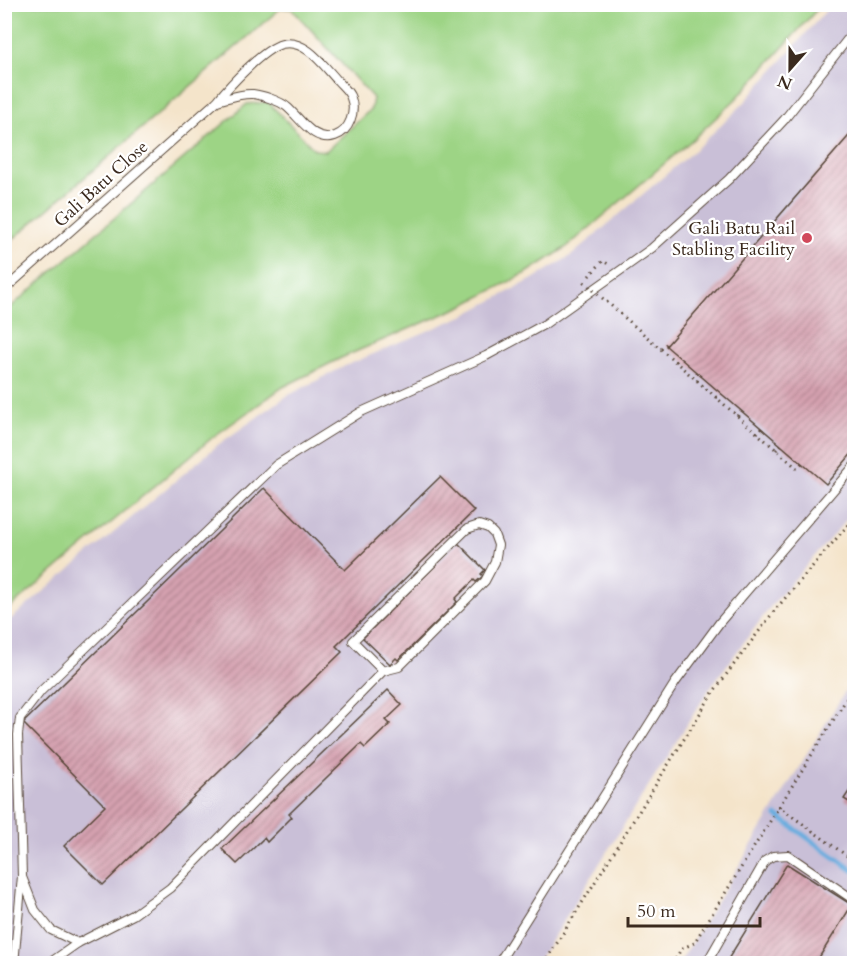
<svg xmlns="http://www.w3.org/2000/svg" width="859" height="968" font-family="Cardo,serif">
<defs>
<pattern id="building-hatch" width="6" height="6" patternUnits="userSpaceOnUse" patternTransform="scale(1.5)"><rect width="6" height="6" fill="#d5a1b0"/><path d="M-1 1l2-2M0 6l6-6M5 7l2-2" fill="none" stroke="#ae838f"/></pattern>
</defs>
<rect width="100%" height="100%" fill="#fff"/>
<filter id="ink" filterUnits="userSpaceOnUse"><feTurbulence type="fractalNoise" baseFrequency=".0167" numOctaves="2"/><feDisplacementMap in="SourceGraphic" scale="12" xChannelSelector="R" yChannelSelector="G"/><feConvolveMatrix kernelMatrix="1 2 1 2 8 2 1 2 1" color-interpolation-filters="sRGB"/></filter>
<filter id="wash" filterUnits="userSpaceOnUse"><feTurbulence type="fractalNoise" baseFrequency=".008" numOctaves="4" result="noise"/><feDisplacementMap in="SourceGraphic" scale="24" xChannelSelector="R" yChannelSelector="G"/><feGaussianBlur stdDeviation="1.35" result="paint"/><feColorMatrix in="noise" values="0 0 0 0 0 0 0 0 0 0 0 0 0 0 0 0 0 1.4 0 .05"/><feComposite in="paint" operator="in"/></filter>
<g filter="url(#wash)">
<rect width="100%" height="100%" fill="#f4e4ca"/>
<g fill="#c9bfd7">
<path d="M831,5h23v506l-83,95 -61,82 -173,275h-532l-1,-338 215,-181 68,-48 58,-30 120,-51 66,-35 41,-25 126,-108 45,-43z"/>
<path d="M854,678v285l-175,1 172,-282z"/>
</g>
<path fill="#9dd485" stroke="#6c7f52" stroke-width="1.5" d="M5,5h816l-84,93 -45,42 -125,107 -39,25 -66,34 -121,52 -58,29 -70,50 -208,175v-300l242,-208 21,-2 47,48 11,1 45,-42 2,-11 -81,-89 -11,-1 -276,238z"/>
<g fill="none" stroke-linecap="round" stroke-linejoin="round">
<path stroke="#69addf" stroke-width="5" d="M777,816l77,55"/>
</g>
<g id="blocks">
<g fill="url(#building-hatch)">
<path d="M854,130v321l-28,33 -160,-138z"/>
<path d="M440,477l34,34 -138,135 6,6 -239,233 -39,-39 41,-40 -82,-83 241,-235 81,82z"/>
<path d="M458,543l27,27 -4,4 2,2 -7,6 -2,-2 -19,19 2,3 -59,58 -2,-2 -6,6 -27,-26z"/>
<path d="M388,690l14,15 -16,15 4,4 -25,24 -4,-4 -72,70 3,3 -25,25 -3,-4 -27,26 -15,-15z"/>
<path d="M854,784v21l-10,-6z"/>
<path d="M787,864l65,41 -37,59h-90z"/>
</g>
</g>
</g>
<g filter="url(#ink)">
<use href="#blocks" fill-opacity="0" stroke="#574638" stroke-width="1.5"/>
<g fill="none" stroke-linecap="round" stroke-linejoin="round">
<g stroke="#574638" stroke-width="10">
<g id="lane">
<path d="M4,290l213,-189c12,-15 46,-52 65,-57 23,-6 42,22 55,36 4,5 12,11 14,18 5,13 -1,33 -16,38 -21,7 -34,-17 -48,-29 -7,-6 -25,-12 -34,-13 -12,-1 -24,4 -36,7"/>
<path d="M22,877l13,33 16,20 27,13"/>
<path d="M14,964l8,-88 -4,-141 2,-17 21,-27 235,-226 85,-53 125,-56 59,-32 107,-76 77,-69 55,-59 70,-89"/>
<path d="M48,964l30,-21 55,-28 37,-27 213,-217 16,-4 86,-86 10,-19 3,-17 -4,-11 -6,-6 -9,-3 -12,4 -114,112 30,30"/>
<path d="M498,964l177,-281 45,-61 134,-156"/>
<path d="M706,964l59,-103 8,-5 15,-1 66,45"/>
</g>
</g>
<g stroke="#574638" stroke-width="3" stroke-dasharray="1.5 4.5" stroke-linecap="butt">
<path d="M589,276l14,-15 7,4"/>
<path d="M661,349l7,-7"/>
<path d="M675,362l4,-5"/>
<path d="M697,381l4,-5"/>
<path d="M716,398l5,-5"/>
<path d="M737,416l4,-5"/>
<path d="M757,433l4,-5"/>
<path d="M776,450l5,-5"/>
<path d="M778,806l76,55"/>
<path d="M544,964l170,-273 61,-81 79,-92"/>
<path d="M673,964l8,-15 13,-6 160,-256"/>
</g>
<use href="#lane" stroke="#fff" stroke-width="8"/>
<path stroke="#574638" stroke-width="3" stroke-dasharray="1.5 4.5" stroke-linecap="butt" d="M584,282l213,186 5,-5"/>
</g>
</g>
<circle fill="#d1495b" stroke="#fff" stroke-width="2" cx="807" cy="238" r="6"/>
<g text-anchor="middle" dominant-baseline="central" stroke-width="4.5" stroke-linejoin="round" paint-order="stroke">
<g font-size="18" fill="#3b2a1e" stroke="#fff">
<text transform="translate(101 184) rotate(-42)">Gali Batu Close</text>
</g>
<g font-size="18" fill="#3b2a1e" stroke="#fff" text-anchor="end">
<text x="795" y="228">Gali Batu Rail<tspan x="795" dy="21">Stabling Facility</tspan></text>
</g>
</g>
<rect width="859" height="968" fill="none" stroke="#fff" stroke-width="24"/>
<g transform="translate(790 69) rotate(201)" stroke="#ffffff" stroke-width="4.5" paint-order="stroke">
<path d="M0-4.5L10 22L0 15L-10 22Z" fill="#3b2a1e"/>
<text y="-9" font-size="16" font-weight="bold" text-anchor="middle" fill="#3b2a1e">N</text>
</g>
<path d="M628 917v9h132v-9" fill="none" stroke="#3b2a1e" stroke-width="3"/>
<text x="637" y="917" font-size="18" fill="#3b2a1e" stroke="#ffffff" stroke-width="4.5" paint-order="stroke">50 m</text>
</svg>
